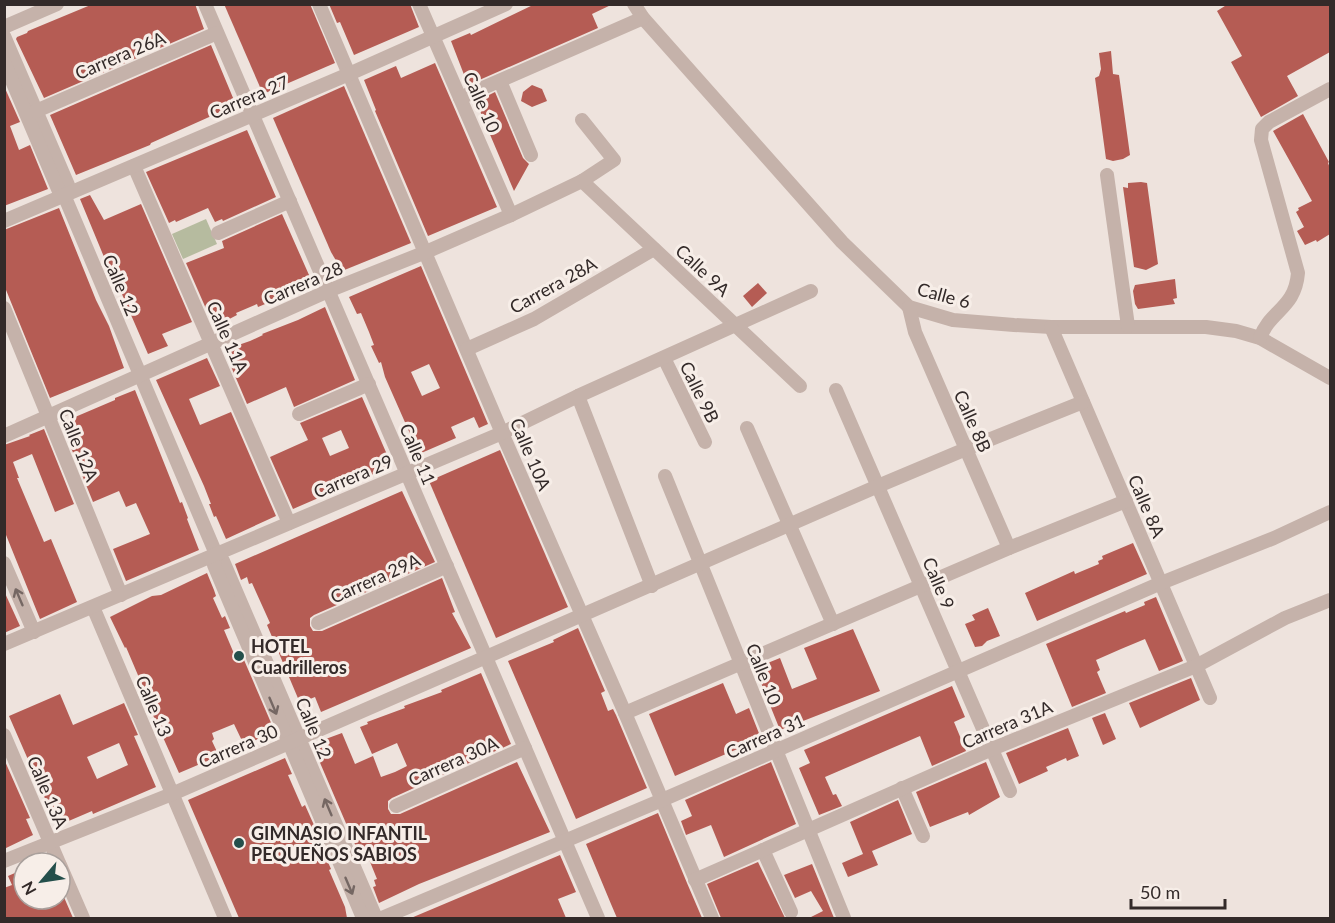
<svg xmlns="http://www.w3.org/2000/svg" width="1335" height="923" font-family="Lato,sans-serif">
<rect width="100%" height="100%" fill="#eee3dd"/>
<path fill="#b6bb9f" d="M206,219l11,25 -34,15 -11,-25z"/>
<g fill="#b55c54" fill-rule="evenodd">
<path d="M93,4h102l9,25 -160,69 -28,-59 1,-2 10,-4 1,-2z"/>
<path d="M224,4h86l25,59 -72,31z"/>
<path d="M329,4h81l9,23 -65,28 -14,-33 -3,1z"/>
<path d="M535,4h78l-21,10 6,14 -130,57 -17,-44 19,-8 1,2z"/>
<path d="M1228,4h102v48l-43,24 11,20 -37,21 -30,-55 11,-6 -25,-45z"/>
<path d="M211,45l25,60 -85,38 -1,2 -74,30 -26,-60z"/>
<path d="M1111,51l2,23 6,1 11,80 -7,4 -10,2 -7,-2 -11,-81 4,-2 2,-7 -2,-16z"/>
<path d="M435,63l62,144 -69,29 -53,-125 1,-1 -12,-30 32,-14 5,12z"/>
<path d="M532,85l10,4 5,12 -15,6 -11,-6 2,-9z"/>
<path d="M4,86l16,36 -10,4 9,24 11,-5 18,44 -44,17z"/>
<path d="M344,86l67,157 -69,28 -11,-19 -58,-134z"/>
<path d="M495,92l28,66 6,6 -15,27 -37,-87 2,-4z"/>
<path d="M1303,114l26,48 -1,1 2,5v66l-13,8 -1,-2 -11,5 -8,-14 7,-4 -8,-15 3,-2 -1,-2 14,-7 -39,-70z"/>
<path d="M247,130l29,67 -53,24 -1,-2 -7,3 -7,-14 -32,14 -1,-2 -6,3 -23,-51z"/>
<path d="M1141,182l6,1 11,81 -12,6 -12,-3 -11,-80 5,1v-5z"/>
<path d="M90,195l14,25 37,-16 51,118 -30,12 6,12 -20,8 -30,-69 -2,1 -36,-87z"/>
<path d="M59,208l37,92 13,26 15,42 -74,30 -46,-113v-55z"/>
<path d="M282,214l31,70 -55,23 -1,-3 -21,9 1,2 -23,12 -28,-64 38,-15 -2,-7z"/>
<path d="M421,266l67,158 -9,4 -5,-11 -23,10 5,11 -37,16 -34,-77 -4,-15 -2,1 -8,-17 3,-1 -5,-13 -8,-19 -4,1 -8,-17zM429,364l11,24 -18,8 -11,-24z"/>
<path d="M1175,279l2,19 -4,1 2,5 -37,5 -3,-5 -2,-13 2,-6z"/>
<path d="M758,283l9,10 -15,14 -9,-11z"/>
<path d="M325,307l30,73 -61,27 -8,-20 -39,17 -23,-54 26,-9 13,-6 -1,-1 36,-14z"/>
<path d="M207,358l13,28 -31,13 11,26 31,-13 45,104 -50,23 -10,-23 -2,1 -5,-13h2l-7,-18 -48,-106z"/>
<path d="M135,390l45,113 2,-1 6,16 -1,1 12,31 -73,31 -13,-32 37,-15 -14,-31 -10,4 -7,-16 -26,11 -32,-79 54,-23v-2z"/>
<path d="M362,397l30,69 -99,43 -23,-52 38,-17 -8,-17zM341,430l8,18 -19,8 -8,-18z"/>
<path d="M44,429l30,75 -19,8 -23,-58 -19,8 6,16h-2l27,64 7,-3 26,63 -37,17 -36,-89v-85l26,-9 -1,-1z"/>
<path d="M500,450l68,157 -72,31 -67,-157z"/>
<path d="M402,491l33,71 -121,53 -4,3v8l3,5h9l120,-53 13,34 -3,1 19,35 -150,64 -6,-15 -15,6 -33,-78 3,-2 -14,-31 -4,-9 -3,1 -2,-7 -6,3 -6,-16z"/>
<path d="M1133,543l14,31 -110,47 -12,-28 49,-22 1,3 24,-10 -1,-3 5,-2 -1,-3z"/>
<path d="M207,573l7,17 2,6 -3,2 9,20 3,-2 5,12 -6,2 11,26 6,-3 34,79 -31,13 -10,-21 -22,9 2,6 -2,2 7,15 -40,17 -35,-78 2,-1 -20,-47 -1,1 -15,-31 42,-21 9,-1z"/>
<path d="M4,591l16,35 -16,7z"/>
<path d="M1156,597l27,64 -24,10 -14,-32 -24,10 -25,11 4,10 -3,2 9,21 -34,14 -26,-63 79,-33 1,2 19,-8 -1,-3z"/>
<path d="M988,608l12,28 -13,5 -5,5 -7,1 -10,-23 10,-4 -3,-5z"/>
<path d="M578,628l27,63 -4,2 7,18 5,-2 3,6 31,73 -71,31 -68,-158 46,-19 -1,-2z"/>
<path d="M853,629l27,62 -100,39 -25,-62 25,-10 12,31 25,-10 -13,-31z"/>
<path d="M481,673l30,71 -119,54 -4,3v8l3,5h9l117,-52 33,70 -131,52 -40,19 -6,-16 3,-1 -2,-6 3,-1 -11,-27 -6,4 -48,-112 30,-11 13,31 18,-8 8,21 14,-5 12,-6 -10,-23 -25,11 -12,-27 8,-3 -1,-2 38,-14 -1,-2 38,-14 -1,-2z"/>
<path d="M1191,678l9,22 -60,28 -11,-25z"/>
<path d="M723,683l13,31 13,-6 13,33 -12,5 -1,-2 -74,32 -26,-62z"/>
<path d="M952,686l13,31 -11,5 12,29 -34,15 -12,-30 -95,41 8,18 3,-1 6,12 -23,9 -20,-47 11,-5 -6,-13z"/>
<path d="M60,694l13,31 51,-22 14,32 -4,1 22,51 -63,27 -1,-3 -35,15 -48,-110zM119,743l9,22 -31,14 -10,-22z"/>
<path d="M1105,713l11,26 -13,6 -11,-27z"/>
<path d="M1068,728l11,28 -12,5 -1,-3 -20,9 2,4 -29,13 -13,-31z"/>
<path d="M285,758l7,16 -4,1 14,32 3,-2 21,47 -2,1 7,16 -2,1 16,37 2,11h-108l-51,-118z"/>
<path d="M4,759l26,59 -4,1 7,16 -29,14z"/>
<path d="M771,762l25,62 -72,33 -13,-32 -25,10 -5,-14 11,-5 -7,-16z"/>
<path d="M986,762l14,35 -31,18 -1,-3 -38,15 -14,-35z"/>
<path d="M898,800l14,34 -40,17 6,14 -30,12 -6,-14 21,-9 -13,-32z"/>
<path d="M658,813l29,70 15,35h-85l-6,-14 -25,-60z"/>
<path d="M560,855l16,37 -18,7 8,19h-155z"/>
<path d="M758,862l27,56h-64l-14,-34z"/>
<path d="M812,864l22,54h-25l14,-7 -12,-20 -16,7 -11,-23z"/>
<path d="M24,869v30h36v-11l13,30h-69v-30l8,-3 -4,-9z"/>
</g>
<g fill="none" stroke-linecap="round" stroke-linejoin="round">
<g stroke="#c5b2aa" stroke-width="14">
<path d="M205,4l393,914"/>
<path d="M319,4l183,429 123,280 87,205"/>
<path d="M419,4l92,211"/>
<path d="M634,4l9,14 199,224 67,65 44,13 61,5 37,2h155l30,4 24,7 70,40"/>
<path d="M4,27l53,-23"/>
<path d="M4,36l64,149 -4,10"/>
<path d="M4,62l54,127 6,6 152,359 7,7 153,357"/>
<path d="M500,81l31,74"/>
<path d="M460,98l183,-80"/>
<path d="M36,111l181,-78"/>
<path d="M134,166l155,357"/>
<path d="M1107,175l21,151"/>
<path d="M582,181l218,205"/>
<path d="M4,221l345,-147 157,-70"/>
<path d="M218,233l72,-32"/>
<path d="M909,307l6,25 94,216"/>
<path d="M4,308l117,287"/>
<path d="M1051,327l159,371"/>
<path d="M1260,338c10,-28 35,-29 38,-65l-37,-133 1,-11 7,-7 61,-33"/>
<path d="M467,349l67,-30 120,-70"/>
<path d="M664,358l41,84"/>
<path d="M836,390l174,401"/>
<path d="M578,396l74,190"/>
<path d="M299,414l70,-30"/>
<path d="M747,428l86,196"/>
<path d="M4,436l324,-145 98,-39 85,-37 71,-34 32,-21 -32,-40"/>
<path d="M665,476l179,442"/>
<path d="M216,554l-2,11 149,353"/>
<path d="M4,563l30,69"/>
<path d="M93,607l132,311"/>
<path d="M318,623l129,-57"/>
<path d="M4,644l498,-211 76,-37 233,-105"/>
<path d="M625,713l384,-165 117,-47"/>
<path d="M4,735l55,128"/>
<path d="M902,788l21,48"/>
<path d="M396,806l129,-58"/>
<path d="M763,850l28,62"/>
<path d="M4,861l168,-67 706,-308 88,-37 117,-47"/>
<path d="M60,865l23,53"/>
<path d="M695,880l297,-131 204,-83 89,-48 45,-18"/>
<path d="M382,918l280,-118 499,-217 113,-45 56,-26"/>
</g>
</g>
<defs><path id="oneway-shaft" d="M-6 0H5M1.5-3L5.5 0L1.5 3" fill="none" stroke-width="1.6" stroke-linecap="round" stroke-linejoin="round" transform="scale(1.5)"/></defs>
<g stroke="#756763">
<use href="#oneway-shaft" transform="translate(19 597) rotate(-113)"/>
<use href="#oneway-shaft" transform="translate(273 706) rotate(67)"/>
<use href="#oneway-shaft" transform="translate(328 807) rotate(-113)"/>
<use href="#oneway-shaft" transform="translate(349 886) rotate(67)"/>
</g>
<g fill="#244f4b" stroke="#f7eee8" stroke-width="2">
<circle cx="239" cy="656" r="6"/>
<circle cx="239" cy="843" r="6"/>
</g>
<g text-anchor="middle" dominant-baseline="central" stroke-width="6" stroke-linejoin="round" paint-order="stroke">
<g font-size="18" fill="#332a29" stroke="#f7eee8">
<text transform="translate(120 55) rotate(-23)">Carrera 26A</text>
<text transform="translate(249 97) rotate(-23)">Carrera 27</text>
<text transform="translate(482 102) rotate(66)">Calle 10</text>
<text transform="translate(703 270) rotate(43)">Calle 9A</text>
<text transform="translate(303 283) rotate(-23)">Carrera 28</text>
<text transform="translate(121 285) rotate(67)">Calle 12</text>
<text transform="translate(553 285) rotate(-29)">Carrera 28A</text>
<text transform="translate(944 295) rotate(15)">Calle 6</text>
<text transform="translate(228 337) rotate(66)">Calle 11A</text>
<text transform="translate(700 392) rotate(64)">Calle 9B</text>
<text transform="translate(973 421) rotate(66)">Calle 8B</text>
<text transform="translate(79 445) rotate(68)">Calle 12A</text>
<text transform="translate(418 454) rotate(67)">Calle 11</text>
<text transform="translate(531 454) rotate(67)">Calle 10A</text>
<text transform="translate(353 476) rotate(-23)">Carrera 29</text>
<text transform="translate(1147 506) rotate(67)">Calle 8A</text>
<text transform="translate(375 578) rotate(-24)">Carrera 29A</text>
<text transform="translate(939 583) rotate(67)">Calle 9</text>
<text transform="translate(764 674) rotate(68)">Calle 10</text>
<text transform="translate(154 706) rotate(67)">Calle 13</text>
<text transform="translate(1007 724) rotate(-23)">Carrera 31A</text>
<text transform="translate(314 728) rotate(67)">Calle 12</text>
<text transform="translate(765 736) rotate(-24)">Carrera 31</text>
<text transform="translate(238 746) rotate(-23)">Carrera 30</text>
<text transform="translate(453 761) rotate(-24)">Carrera 30A</text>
<text transform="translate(48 792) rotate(67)">Calle 13A</text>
</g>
<g font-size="18" font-weight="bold" fill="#332a29" stroke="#f7eee8" text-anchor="start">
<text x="251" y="646">HOTEL<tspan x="251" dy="21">Cuadrilleros</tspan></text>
<text x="251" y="833">GIMNASIO INFANTIL<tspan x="251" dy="21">PEQUEÑOS SABIOS</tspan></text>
</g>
</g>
<rect width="1335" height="923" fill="none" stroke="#332a29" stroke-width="12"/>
<g transform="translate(42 881) rotate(241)"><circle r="28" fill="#f7eee8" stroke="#a9a09c" stroke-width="1.5"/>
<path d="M0-4.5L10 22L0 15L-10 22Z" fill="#244f4b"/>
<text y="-9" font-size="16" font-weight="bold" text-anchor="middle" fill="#332a29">N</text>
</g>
<path d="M1131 899v9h94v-9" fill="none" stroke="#332a29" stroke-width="3"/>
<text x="1140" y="899" font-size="18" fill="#332a29" stroke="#f7eee8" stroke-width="4.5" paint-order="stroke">50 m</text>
</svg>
